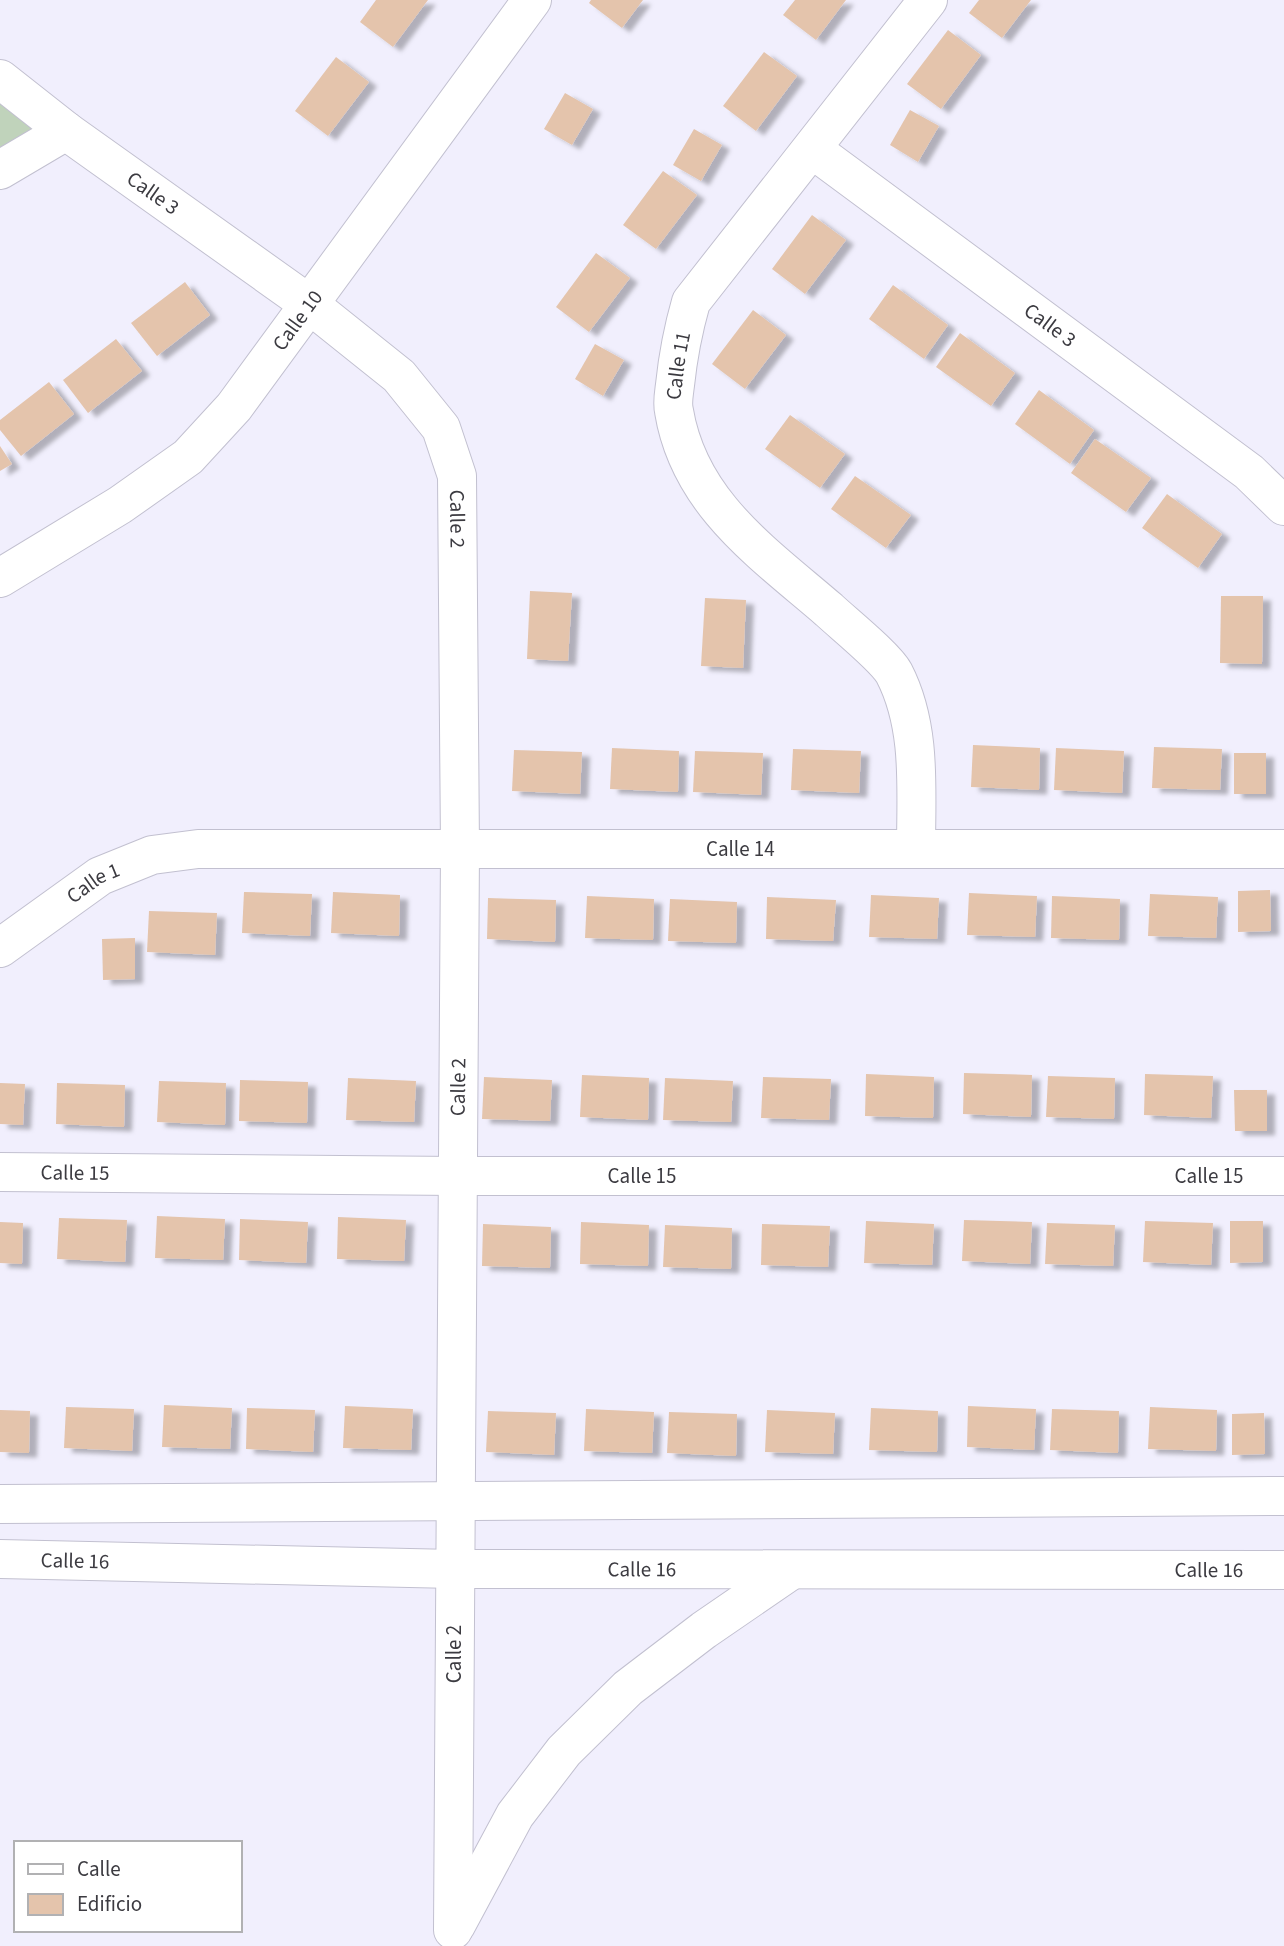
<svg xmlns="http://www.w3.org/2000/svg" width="1284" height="1946" font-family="'Source Sans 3',sans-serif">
<defs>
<filter id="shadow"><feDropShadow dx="8" dy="4.5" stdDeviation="2" flood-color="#0004"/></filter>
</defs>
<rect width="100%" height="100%" fill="#f1effd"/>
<path fill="#c0d3bb" d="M0,94l45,36 -45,22z"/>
<g fill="#e4c4ac" filter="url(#shadow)">
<path d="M376,0h52l-35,47 -33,-25z"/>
<path d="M591,0h52l-21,28 -33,-25z"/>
<path d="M795,0h51l-30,40 -33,-25z"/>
<path d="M979,0h52l-29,38 -33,-25z"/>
<path d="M948,30l33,25 -40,54 -34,-25z"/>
<path d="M764,52l33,24 -41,55 -33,-25z"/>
<path d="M336,57l33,25 -41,54 -33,-25z"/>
<path d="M565,93l28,16 -21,36 -28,-16z"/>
<path d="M910,110l29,16 -21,36 -28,-17z"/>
<path d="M694,129l28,16 -21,36 -28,-16z"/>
<path d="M663,171l34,24 -41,54 -33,-24z"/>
<path d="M812,215l34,25 -41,54 -33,-25z"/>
<path d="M596,253l34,25 -41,54 -33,-25z"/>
<path d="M185,282l25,33 -53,41 -26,-33z"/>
<path d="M893,285l55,40 -24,34 -55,-40z"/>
<path d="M753,310l33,25 -41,54 -33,-25z"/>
<path d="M960,333l55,40 -24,33 -55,-39z"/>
<path d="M116,339l26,32 -54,42 -25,-33z"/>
<path d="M595,344l29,16 -21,36 -28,-17z"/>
<path d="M49,382l25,32 -53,42 -21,-26v-10z"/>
<path d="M1039,390l55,40 -24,34 -55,-40z"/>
<path d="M790,415l55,39 -25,34 -55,-39z"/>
<path d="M1095,439l56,39 -25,34 -55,-39z"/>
<path d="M0,446l12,18 -12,7z"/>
<path d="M855,476l56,39 -25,33 -55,-39z"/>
<path d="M1167,494l55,40 -24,34 -56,-40z"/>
<path d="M530,591l42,2 -4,68 -41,-2z"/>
<path d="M1221,596h42l-1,68 -42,-1z"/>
<path d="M705,598l41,2 -3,68 -42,-2z"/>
<path d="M973,745l67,3 -1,42 -68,-3z"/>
<path d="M1154,747l68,2 -2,41 -68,-2z"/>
<path d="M612,748l67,3 -1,41 -68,-3z"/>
<path d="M1056,748l68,3 -2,42 -68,-3z"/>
<path d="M793,749l68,2 -2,42 -68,-3z"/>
<path d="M514,750l68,2 -2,42 -68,-3z"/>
<path d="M695,751l68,2 -2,42 -68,-3z"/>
<rect x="1234" y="753" width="32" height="41"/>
<path d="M1270,890l1,41 -33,1v-41z"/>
<path d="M244,892l68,2 -2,42 -68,-3z"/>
<path d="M333,892l67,3 -1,41 -68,-3z"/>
<path d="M969,893l68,3 -2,41 -68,-2z"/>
<path d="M1150,894l68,3 -2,41 -68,-2z"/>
<path d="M871,895l68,3 -2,41 -68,-2z"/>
<path d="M587,896l67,3 -1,41 -68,-2z"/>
<path d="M1052,896l68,3 -1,41 -68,-2z"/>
<path d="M767,897l69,3 -3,41 -67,-2z"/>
<path d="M488,898l68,2 -1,42 -68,-3z"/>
<path d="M670,899l67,3 -1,41 -68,-2z"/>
<path d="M149,911l68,2 -2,42 -68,-3z"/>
<path d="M135,938v41l-32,1 -1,-41z"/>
<path d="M964,1073l68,2 -1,42 -68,-3z"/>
<path d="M866,1074l68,3 -1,41 -68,-2z"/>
<path d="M1145,1074l68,2 -2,42 -67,-3z"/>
<path d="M582,1075l67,3 -1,42 -68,-3z"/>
<path d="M1048,1076l67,2 -1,41 -68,-2z"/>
<path d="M484,1077l68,3 -2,41 -68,-2z"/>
<path d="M763,1077l68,2 -2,41 -68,-2z"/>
<path d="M348,1078l68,3 -2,41 -68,-2z"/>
<path d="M665,1078l68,3 -2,41 -68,-2z"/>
<path d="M240,1080l68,2 -1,41 -68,-2z"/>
<path d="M159,1081l67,2 -1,42 -68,-3z"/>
<path d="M0,1083l25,1 -2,41 -23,-1z"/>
<path d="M57,1083l68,2 -1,42 -68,-3z"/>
<path d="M1234,1090h33v41h-32z"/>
<path d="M157,1216l68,3 -2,41 -68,-2z"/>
<path d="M338,1217l68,3 -2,41 -67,-2z"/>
<path d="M59,1218l68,2 -2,42 -68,-3z"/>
<path d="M240,1219l68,3 -2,41 -67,-3z"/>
<path d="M964,1220l68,2 -2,42 -68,-3z"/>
<path d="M866,1221l68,3 -2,41 -68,-2z"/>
<path d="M1145,1221l68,2 -2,42 -68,-3z"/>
<path d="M1230,1221h33v41l-33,1z"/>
<path d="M0,1222l23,1 -1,41 -22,-1z"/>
<path d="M581,1222l68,3 -1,41 -68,-2z"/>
<path d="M1047,1223l68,2 -2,41 -68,-2z"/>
<path d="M483,1224l68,3 -1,41 -68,-2z"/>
<path d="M762,1224l68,2 -2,41 -67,-2z"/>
<path d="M665,1225l67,3 -1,41 -68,-2z"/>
<path d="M164,1405l68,3 -2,41 -68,-2z"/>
<path d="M345,1406l68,3 -2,41 -68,-2z"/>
<path d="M968,1406l68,3 -2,41 -67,-3z"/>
<path d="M66,1407l68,2 -2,42 -68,-3z"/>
<path d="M1150,1407l67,3 -1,41 -68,-2z"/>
<path d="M247,1408l68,2 -2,42 -67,-3z"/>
<path d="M871,1408l67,3 -1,41 -68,-2z"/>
<path d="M586,1409l68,3 -2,41 -68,-2z"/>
<path d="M1052,1409l67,2 -1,42 -68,-3z"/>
<path d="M0,1410l30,1 -1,42 -29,-1z"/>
<path d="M767,1410l68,3 -2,41 -68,-2z"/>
<path d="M488,1411l68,2 -2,42 -68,-3z"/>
<path d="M669,1412l68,2 -1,42 -69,-3z"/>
<path d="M1264,1413l1,41 -33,1v-41z"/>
</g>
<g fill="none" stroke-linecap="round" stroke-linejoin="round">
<g stroke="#c2c0d0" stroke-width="40">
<g id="street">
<path id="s1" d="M0,79l66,52 243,173 90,72 42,52 16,48 3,373 -7,1081"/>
<path id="s2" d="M812,149l437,323 35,34"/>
<path d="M0,170l66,-39"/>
<path id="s3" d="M0,578l120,-73 68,-48 46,-50 298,-407"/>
<path id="s4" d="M916,849c0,-59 6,-122 -22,-176 -9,-16 -50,-49 -65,-63 -66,-57 -140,-107 -155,-199 -2,-8 0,-18 1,-26 3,-29 8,-55 16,-83l237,-302"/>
<path id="s5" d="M0,948l100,-72 52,-21 46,-6h1086"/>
<path id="s6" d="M0,1172l457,4h827"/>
<path d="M456,1925l59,-110 49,-64 64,-63 76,-58 86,-59"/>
</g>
</g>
<g stroke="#c2c0d0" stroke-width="40">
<g id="secondary">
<path d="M0,1504l1284,-8"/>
<path id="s7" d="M0,1559l454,10 830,1"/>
</g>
</g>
<use href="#street" stroke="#fff" stroke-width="38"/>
<use href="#secondary" stroke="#fff" stroke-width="38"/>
</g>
<g text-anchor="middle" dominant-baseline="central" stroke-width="5" stroke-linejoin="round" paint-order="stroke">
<g font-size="21" fill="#3c3b41" stroke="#fff">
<text stroke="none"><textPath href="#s1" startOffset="191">Calle 3</textPath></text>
<text stroke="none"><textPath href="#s3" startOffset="399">Calle 10</textPath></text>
<text stroke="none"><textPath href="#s2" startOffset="296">Calle 3</textPath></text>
<text stroke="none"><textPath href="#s4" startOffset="574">Calle 11</textPath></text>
<text stroke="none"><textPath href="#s1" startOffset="658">Calle 2</textPath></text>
<text stroke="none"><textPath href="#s5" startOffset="768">Calle 14</textPath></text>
<text stroke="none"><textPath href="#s5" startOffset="114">Calle 1</textPath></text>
<text transform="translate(458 1087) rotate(-89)">Calle 2</text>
<text stroke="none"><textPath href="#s6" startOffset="75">Calle 15</textPath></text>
<text stroke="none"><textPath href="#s6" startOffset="642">Calle 15</textPath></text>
<text stroke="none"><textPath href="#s6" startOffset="1209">Calle 15</textPath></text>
<text stroke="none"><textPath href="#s7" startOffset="75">Calle 16</textPath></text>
<text stroke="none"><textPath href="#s7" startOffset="642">Calle 16</textPath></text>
<text stroke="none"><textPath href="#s7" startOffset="1209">Calle 16</textPath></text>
<text transform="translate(454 1654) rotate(-90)">Calle 2</text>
</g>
</g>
<rect x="14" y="1841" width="228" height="91" fill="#ffffff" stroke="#b1b1b3" stroke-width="2"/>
<rect x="28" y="1864" width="35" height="10" fill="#ffffff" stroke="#b1b1b3" stroke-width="2"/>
<text x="77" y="1876" font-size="21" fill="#3c3b41">Calle</text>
<rect x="28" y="1894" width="35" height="21" fill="#e4c4ac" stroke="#b1b1b3" stroke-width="2"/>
<text x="77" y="1911" font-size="21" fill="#3c3b41">Edificio</text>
</svg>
